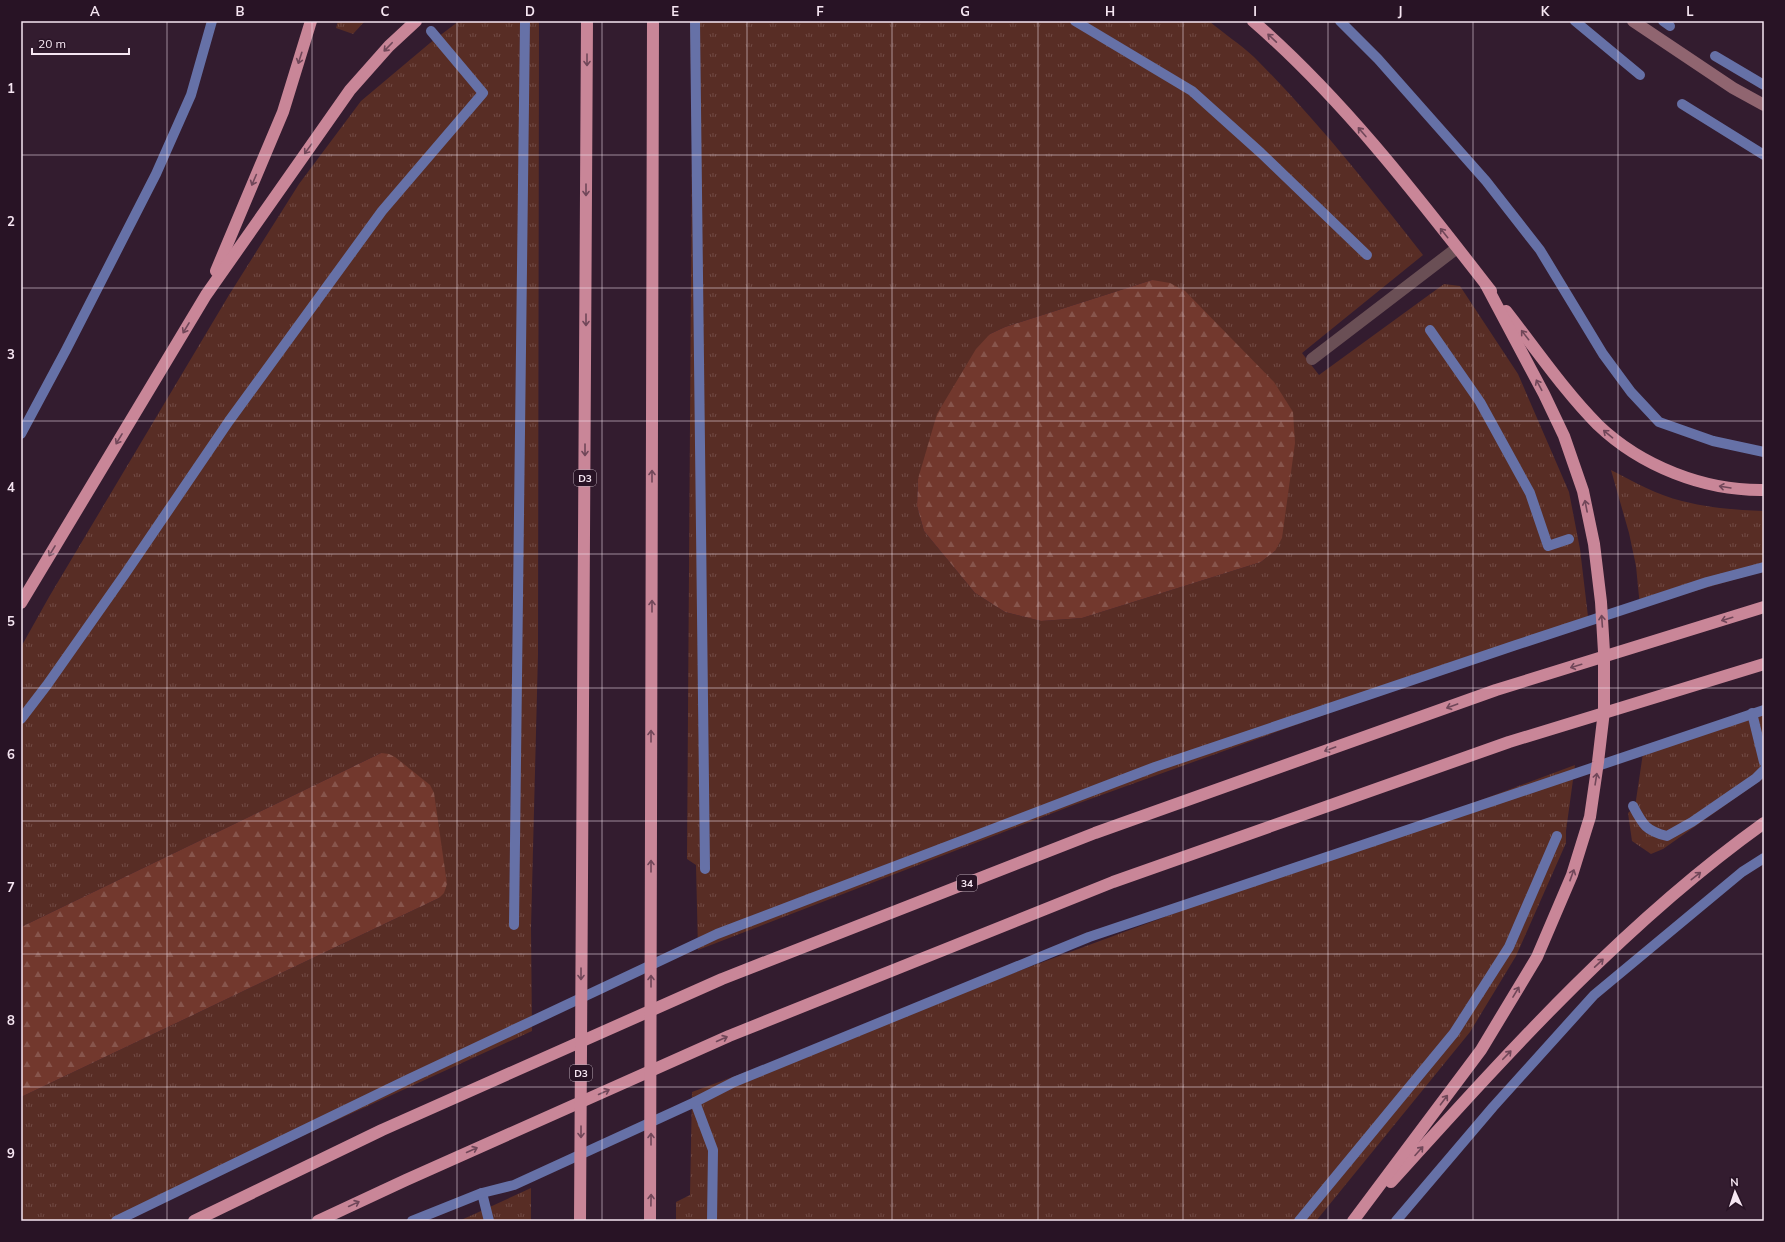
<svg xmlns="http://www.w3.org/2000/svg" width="1785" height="1242" font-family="Mulish,sans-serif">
<defs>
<pattern id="grass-tufts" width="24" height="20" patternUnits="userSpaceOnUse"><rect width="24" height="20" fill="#582d25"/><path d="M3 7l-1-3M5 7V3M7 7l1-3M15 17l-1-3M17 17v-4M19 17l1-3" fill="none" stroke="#714b45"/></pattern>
<pattern id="forest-firs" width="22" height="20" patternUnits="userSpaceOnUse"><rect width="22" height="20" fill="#72382d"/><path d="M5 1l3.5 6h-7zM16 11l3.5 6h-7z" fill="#87554c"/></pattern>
</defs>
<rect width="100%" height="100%" fill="#331c2f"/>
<g fill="url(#grass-tufts)" fill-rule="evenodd">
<path d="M338,21h27l-12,13 -17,-6z"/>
<path d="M459,21h80l-1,633 -7,274 1,103 -379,173 -33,17h-99v-124l418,-199 8,-14 -2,-7 -64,-124 -360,174v-280l28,-50 180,-302 70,-111 62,-83 69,-58z"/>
<path d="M690,21h519c14,12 31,23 45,36 61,61 116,130 169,198l-121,98 17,22 125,-91 16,2 58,88 51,118 11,57 9,76 -218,73 -300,108 -373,144 -2,-85 -9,-6 5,-721zM1152,280l123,271 -14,11 -179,56 -41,3 -36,-9 -30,-19 -51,-62 -7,-25 1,-27 72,-145 15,-7z"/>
<path d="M1611,470c23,12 46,25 71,31 27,7 54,9 82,10v60l-124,36 -4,-41 -7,-33z"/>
<path d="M1764,714v64l-101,71 -12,5 -19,-13 -4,-28 7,-6 8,-54z"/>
<path d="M1575,765l-9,66v12l-50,113 -46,76 -154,189h-640v-19l14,-7 2,-103z"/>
<path d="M531,1188v33h-72z"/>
</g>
<g fill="url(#forest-firs)">
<path d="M1152,280l18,3 15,8 89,91 19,30 2,31 -13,95 -7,13 -14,11 -179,56 -41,3 -36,-9 -30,-19 -51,-62 -7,-25 1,-27 19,-65 39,-65 14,-15 15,-7z"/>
<path d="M381,753l8,1 6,3 35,28 4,8 13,91 -3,9 -5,5 -418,199v-170z"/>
</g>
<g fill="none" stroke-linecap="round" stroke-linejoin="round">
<g stroke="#6671a7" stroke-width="10">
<path d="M695,21l10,848"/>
<path d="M1075,21l117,70 69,62 106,102"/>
<path d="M1340,21l38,38 108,122 54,69 63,104 28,38 28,30 54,19 51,11"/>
<path d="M1575,21l65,54"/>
<path d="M1663,21l7,5"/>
<path d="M1715,56l49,29"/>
<path d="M1682,104l82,51"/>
<path d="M1430,330l50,72 50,91 18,53 21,-7"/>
<path d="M21,434l45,-84 90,-176 35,-79 21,-74"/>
<path d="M1752,713l12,49"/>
<path d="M21,719l26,-34 78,-111 104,-153 153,-210 101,-118 -52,-62"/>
<path d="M1633,806c10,19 13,25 34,30l25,-14 64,-44 8,-8"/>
<path d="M514,925l11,-904"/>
<path d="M695,1102l18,48 -1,71"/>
<path d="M482,1193l7,28"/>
<path d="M116,1221l293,-142 308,-145 438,-167 361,-122 191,-63 57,-15"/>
<path d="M412,1221l70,-28 32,-8 181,-83 39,-20 355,-145 675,-227"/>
<path d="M1299,1221l155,-188 55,-86 48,-111"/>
<path d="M1396,1221l97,-114 101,-112 148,-123 22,-14"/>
</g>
<path stroke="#6a4f55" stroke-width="12" d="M1312,359l145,-111"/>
<path stroke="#906570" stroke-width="12" d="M1633,21l100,67 31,17"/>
<g stroke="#c98698" stroke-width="12">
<path d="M1253,21c91,79 165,176 238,270"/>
<path d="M216,271l67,-159 28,-91"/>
<path d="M1506,311c29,37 59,81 92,114 43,41 106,66 166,65"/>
<path d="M21,603l185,-308 144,-205 39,-44 27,-25"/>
<path d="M1391,1182c116,-128 232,-258 373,-359"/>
<path d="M194,1221l188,-91 340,-151 373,-146 401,-143 268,-83"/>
<path d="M318,1221l88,-41 323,-144 384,-154 396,-140 255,-78"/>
<path d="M580,1221l7,-1200"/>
<path d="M650,1221l3,-1200"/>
<path d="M1353,1221l128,-171 56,-93 35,-82 18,-58 8,-55 6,-51v-59l-3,-50 -7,-58 -11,-53 -19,-55 -20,-42 -58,-109"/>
</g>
</g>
<defs><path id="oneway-shaft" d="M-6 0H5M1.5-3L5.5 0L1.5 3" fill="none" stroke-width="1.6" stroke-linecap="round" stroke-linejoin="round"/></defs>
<g stroke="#704759">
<use href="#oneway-shaft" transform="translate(1272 38) rotate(-137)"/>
<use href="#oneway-shaft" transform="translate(388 47) rotate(134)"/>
<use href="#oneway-shaft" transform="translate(300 58) rotate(108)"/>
<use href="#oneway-shaft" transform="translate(587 60) rotate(90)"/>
<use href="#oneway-shaft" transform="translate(1362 132) rotate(-131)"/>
<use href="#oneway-shaft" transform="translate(308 149) rotate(126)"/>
<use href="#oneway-shaft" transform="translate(254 180) rotate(113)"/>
<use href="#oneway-shaft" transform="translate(586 190) rotate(90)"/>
<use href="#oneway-shaft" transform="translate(1444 233) rotate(-129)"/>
<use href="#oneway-shaft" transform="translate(586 320) rotate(90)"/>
<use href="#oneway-shaft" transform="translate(186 328) rotate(121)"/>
<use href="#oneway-shaft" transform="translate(1525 335) rotate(-128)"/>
<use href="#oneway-shaft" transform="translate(1539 385) rotate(-118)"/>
<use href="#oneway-shaft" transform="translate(1608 434) rotate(-140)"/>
<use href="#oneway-shaft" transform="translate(119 439) rotate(121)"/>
<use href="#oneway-shaft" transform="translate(585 450) rotate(90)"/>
<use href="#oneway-shaft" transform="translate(652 476) rotate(-90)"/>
<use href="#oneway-shaft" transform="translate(1725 487) rotate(-171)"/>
<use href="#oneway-shaft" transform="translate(1586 506) rotate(-101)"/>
<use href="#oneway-shaft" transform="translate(52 551) rotate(121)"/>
<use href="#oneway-shaft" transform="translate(652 606) rotate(-90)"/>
<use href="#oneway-shaft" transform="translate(1727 619) rotate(163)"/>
<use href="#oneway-shaft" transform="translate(1602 621) rotate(-94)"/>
<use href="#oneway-shaft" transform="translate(1576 666) rotate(163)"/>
<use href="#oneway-shaft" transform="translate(1452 706) rotate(160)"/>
<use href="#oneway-shaft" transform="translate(651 736) rotate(-90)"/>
<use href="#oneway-shaft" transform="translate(1330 749) rotate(160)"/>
<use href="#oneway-shaft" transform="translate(1596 779) rotate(-81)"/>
<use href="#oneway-shaft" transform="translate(651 866) rotate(-90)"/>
<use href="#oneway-shaft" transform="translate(1572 875) rotate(-70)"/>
<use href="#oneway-shaft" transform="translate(1696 876) rotate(-38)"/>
<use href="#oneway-shaft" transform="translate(1599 963) rotate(-43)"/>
<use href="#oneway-shaft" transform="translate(581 974) rotate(90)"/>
<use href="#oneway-shaft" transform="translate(651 981) rotate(-90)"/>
<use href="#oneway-shaft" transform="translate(1516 992) rotate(-59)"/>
<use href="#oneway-shaft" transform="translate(722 1039) rotate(-24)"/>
<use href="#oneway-shaft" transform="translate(1507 1055) rotate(-46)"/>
<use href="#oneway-shaft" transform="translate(604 1092) rotate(-24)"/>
<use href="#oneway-shaft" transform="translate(1444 1100) rotate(-53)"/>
<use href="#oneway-shaft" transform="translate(581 1132) rotate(90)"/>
<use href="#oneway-shaft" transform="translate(651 1139) rotate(-90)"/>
<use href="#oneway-shaft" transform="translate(472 1150) rotate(-24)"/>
<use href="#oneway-shaft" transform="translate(1419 1151) rotate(-48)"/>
<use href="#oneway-shaft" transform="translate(651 1200) rotate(-89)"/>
<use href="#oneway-shaft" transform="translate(354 1204) rotate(-25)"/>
</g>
<path fill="none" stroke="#f6e6f2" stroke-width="1" stroke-opacity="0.55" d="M167,21v1200M312,21v1200M457,21v1200M602,21v1200M747,21v1200M892,21v1200M1038,21v1200M1183,21v1200M1328,21v1200M1473,21v1200M1618,21v1200M21,155h1743M21,288h1743M21,421h1743M21,554h1743M21,688h1743M21,821h1743M21,954h1743M21,1087h1743"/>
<g text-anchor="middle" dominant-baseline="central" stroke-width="4" stroke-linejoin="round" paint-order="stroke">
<g fill="#281325" stroke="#b8a7b4" stroke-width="1">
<rect x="574" y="470" width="22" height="16" rx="3"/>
<rect x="957" y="875" width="20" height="16" rx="3"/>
<rect x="570" y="1065" width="22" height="16" rx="3"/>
</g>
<g font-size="10" font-weight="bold" fill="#f6e6f2">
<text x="585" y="478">D3</text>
<text x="967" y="883">34</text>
<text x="581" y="1073">D3</text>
</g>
</g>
<rect width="1785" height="1242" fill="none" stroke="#281325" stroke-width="44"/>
<g transform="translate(1735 1192) rotate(357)" stroke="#281325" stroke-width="3" paint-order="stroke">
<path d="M0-3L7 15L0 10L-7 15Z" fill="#f6e6f2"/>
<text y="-6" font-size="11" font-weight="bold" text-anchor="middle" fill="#f6e6f2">N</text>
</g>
<path d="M32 48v6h97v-6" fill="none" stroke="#f6e6f2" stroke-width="2"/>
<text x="38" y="48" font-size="12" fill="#f6e6f2" stroke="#281325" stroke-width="3" paint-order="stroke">20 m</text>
<rect x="22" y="22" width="1741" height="1198" fill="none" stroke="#f6e6f2" stroke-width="1.5"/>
<g font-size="13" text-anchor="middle" font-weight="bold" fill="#f6e6f2">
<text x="95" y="16">A</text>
<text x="240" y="16">B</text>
<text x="385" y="16">C</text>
<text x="530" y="16">D</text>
<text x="675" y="16">E</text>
<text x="820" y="16">F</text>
<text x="965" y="16">G</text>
<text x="1110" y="16">H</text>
<text x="1255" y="16">I</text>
<text x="1400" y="16">J</text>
<text x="1545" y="16">K</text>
<text x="1690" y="16">L</text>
<text x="11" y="93">1</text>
<text x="11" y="226">2</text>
<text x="11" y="359">3</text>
<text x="11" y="492">4</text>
<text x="11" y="626">5</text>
<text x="11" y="759">6</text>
<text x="11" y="892">7</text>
<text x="11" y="1025">8</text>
<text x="11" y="1158">9</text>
</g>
</svg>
